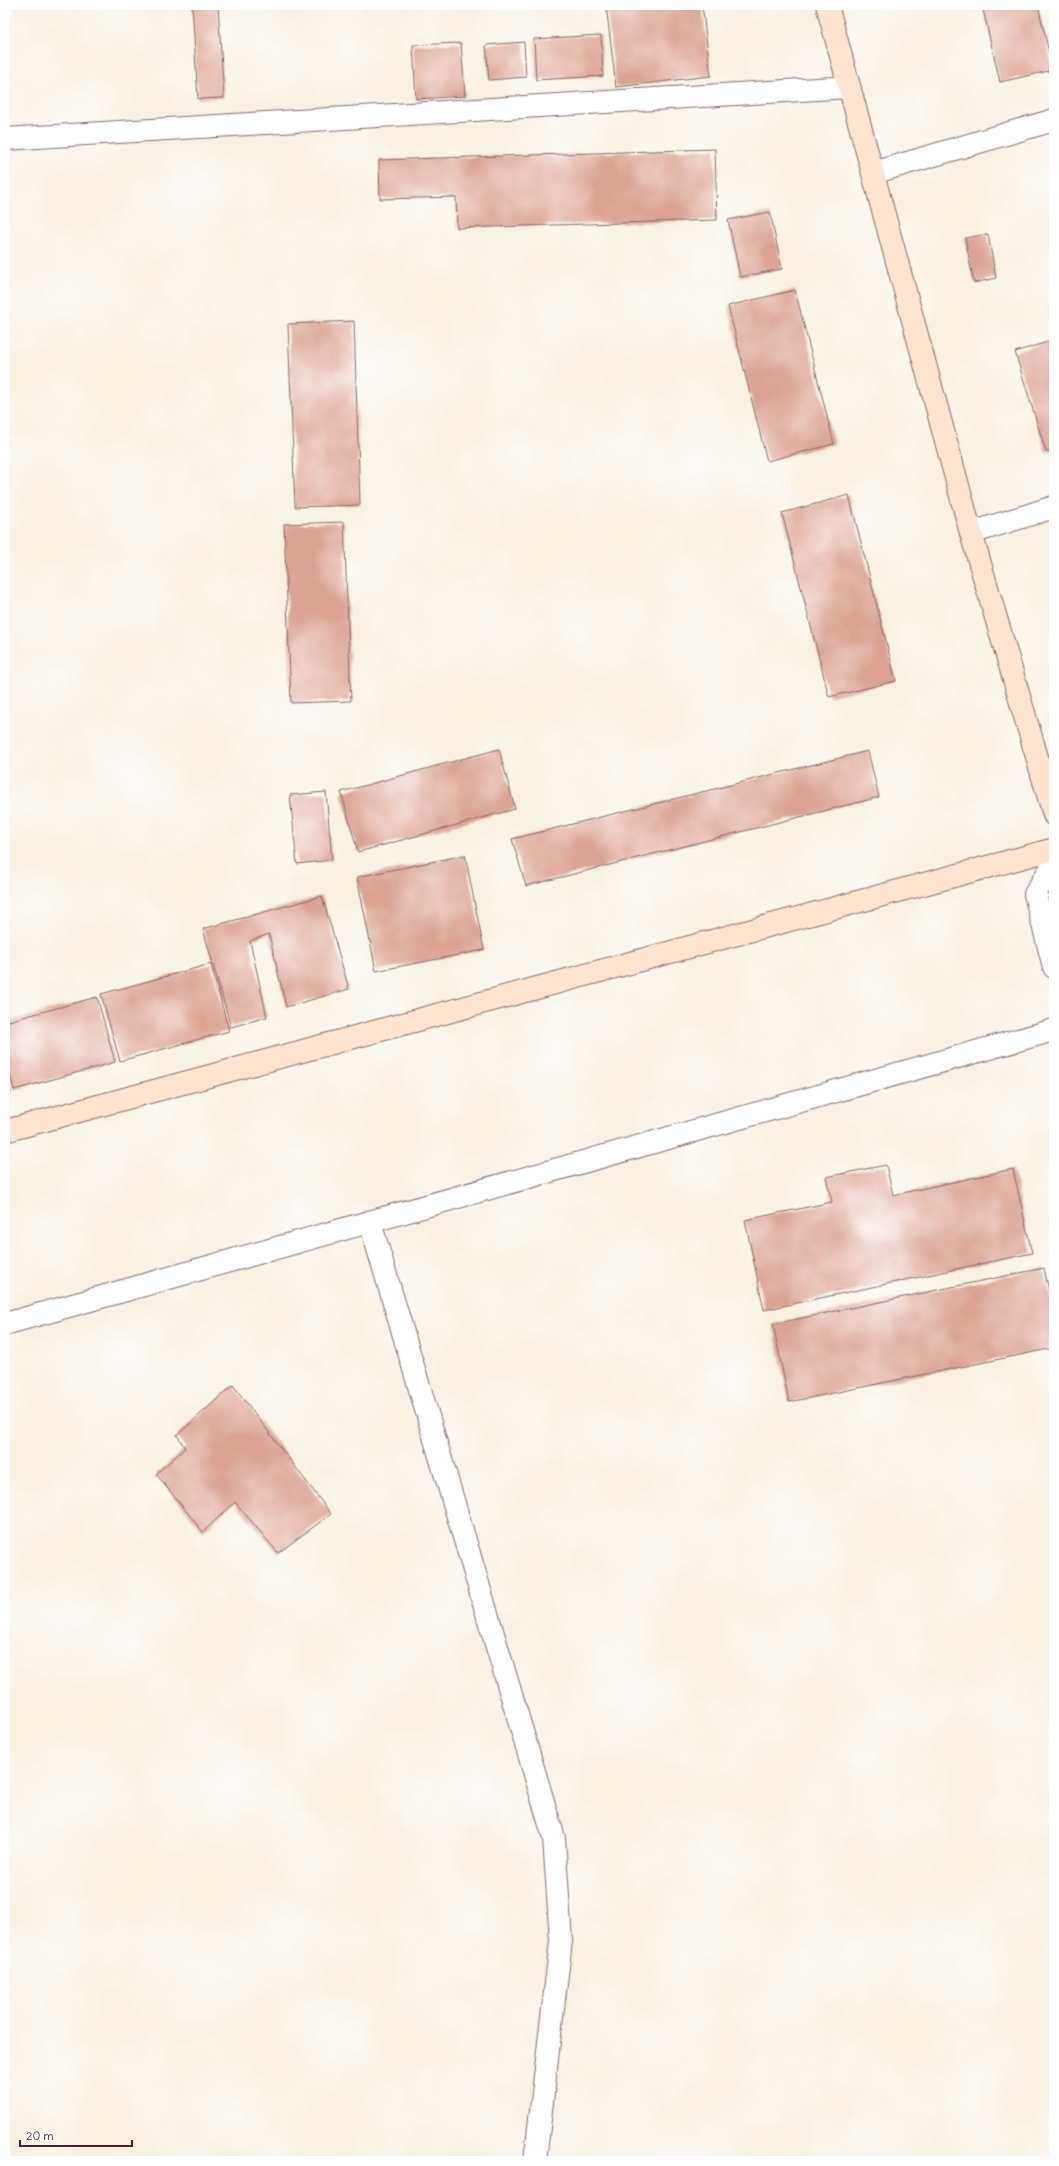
<svg xmlns="http://www.w3.org/2000/svg" width="1059" height="2166" font-family="Delius,sans-serif">
<rect width="100%" height="100%" fill="#fff"/>
<filter id="ink" filterUnits="userSpaceOnUse"><feTurbulence type="fractalNoise" baseFrequency=".025" numOctaves="2"/><feDisplacementMap in="SourceGraphic" scale="8" xChannelSelector="R" yChannelSelector="G"/><feConvolveMatrix kernelMatrix="1 2 1 2 8 2 1 2 1" color-interpolation-filters="sRGB"/></filter>
<filter id="wash" filterUnits="userSpaceOnUse"><feTurbulence type="fractalNoise" baseFrequency=".012" numOctaves="4" result="noise"/><feDisplacementMap in="SourceGraphic" scale="16" xChannelSelector="R" yChannelSelector="G"/><feGaussianBlur stdDeviation="0.9" result="paint"/><feColorMatrix in="noise" values="0 0 0 0 0 0 0 0 0 0 0 0 0 0 0 0 0 1.4 0 .05"/><feComposite in="paint" operator="in"/></filter>
<g filter="url(#wash)">
<rect width="100%" height="100%" fill="#f8f0e1"/>
<g id="blocks">
<g fill="#dca394">
<path d="M192,5h26l6,93 -26,1z"/>
<path d="M606,5h96l9,71 -95,11z"/>
<path d="M982,5h56l15,65 -53,12z"/>
<path d="M601,35l2,41 -67,4 -2,-41z"/>
<path d="M524,42l2,35 -37,3 -3,-35z"/>
<path d="M461,43l4,53 -49,3 -3,-54z"/>
<path d="M715,149l2,71 -260,8 -1,-31 -76,2 -1,-39z"/>
<path d="M770,212l12,57 -42,8 -12,-57z"/>
<path d="M988,234l8,44 -22,5 -9,-45z"/>
<path d="M795,290l39,154 -67,17 -39,-155z"/>
<path d="M354,321l6,184 -65,2 -7,-183z"/>
<path d="M1054,340v110l-8,2 -31,-100z"/>
<path d="M849,495l47,186 -67,16 -47,-184z"/>
<path d="M344,522l7,179 -60,2 -7,-179z"/>
<path d="M499,749l16,60 -157,43 -17,-60z"/>
<path d="M868,751l11,46 -353,89 -14,-47z"/>
<path d="M326,792l6,68 -35,4 -7,-69z"/>
<path d="M465,855l19,95 -108,21 -19,-94z"/>
<path d="M322,896l27,93 -63,18 -17,-73 -19,7 17,76 -36,10 -28,-98z"/>
<path d="M211,964l18,67 -109,30 -19,-67z"/>
<path d="M97,997l18,65 -101,28 -9,-34v-34z"/>
<path d="M5,1072l6,21 -6,2z"/>
<path d="M886,1165l7,30 120,-26 19,84 -268,57 -19,-90 87,-18 -6,-25z"/>
<path d="M1044,1268l10,46v34l-265,54 -16,-78z"/>
<path d="M233,1385l98,129 -53,39 -43,-51 -32,30 -47,-58 29,-26 -8,-13z"/>
</g>
</g>
</g>
<g filter="url(#ink)">
<use href="#blocks" fill-opacity="0" stroke="#87686b" stroke-width="1"/>
<g fill="none" stroke-linecap="round" stroke-linejoin="round">
<g stroke="#87686b" stroke-width="24">
<g id="lane">
<path d="M1054,863l-19,31 19,73"/>
<path d="M370,1222l184,616 7,103 -26,220"/>
<path d="M5,1324l1049,-294"/>
</g>
</g>
<g stroke="#87686b" stroke-width="24">
<g id="street">
<path d="M5,139l844,-52"/>
<path d="M873,173l181,-53"/>
<path d="M971,533l83,-26"/>
</g>
</g>
<g stroke="#87686b" stroke-width="24">
<g id="secondary">
<path d="M827,5l144,528 83,282"/>
<path d="M5,1131l1049,-282"/>
</g>
</g>
<use href="#lane" stroke="#fff" stroke-width="22"/>
<use href="#street" stroke="#fff" stroke-width="22"/>
<use href="#secondary" stroke="#fde4d1" stroke-width="22"/>
</g>
</g>
<rect width="1059" height="2166" fill="none" stroke="#fff" stroke-width="20"/>
<path d="M20 2140v6h112v-6" fill="none" stroke="#4a1f2b" stroke-width="2"/>
<text x="26" y="2140" font-size="12" fill="#4a1f2b" stroke="#ffffff" stroke-width="3" paint-order="stroke">20 m</text>
</svg>
